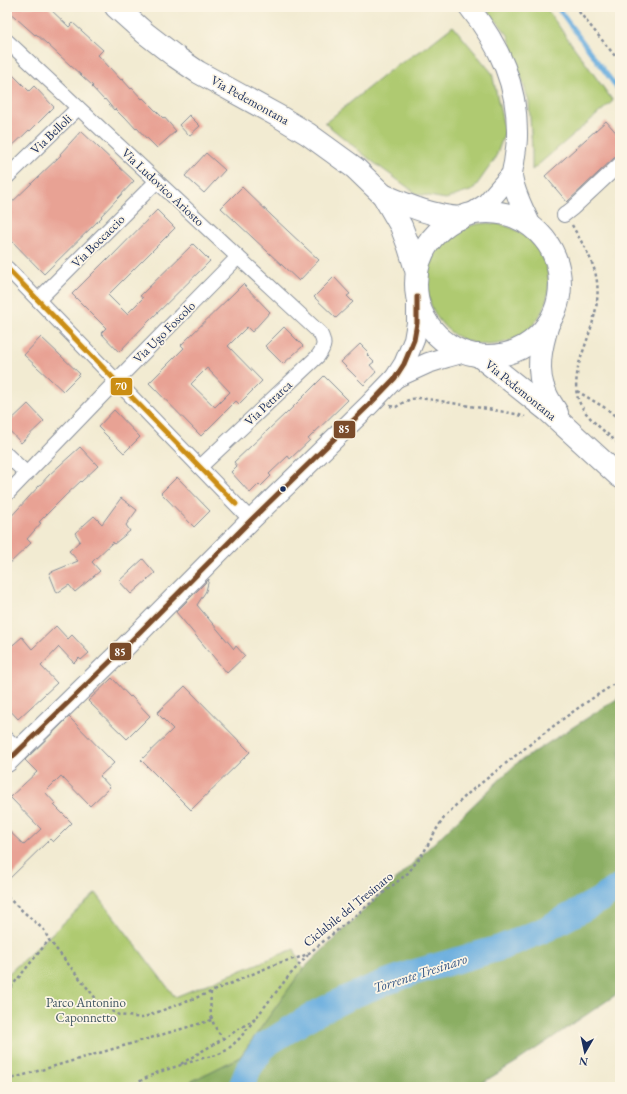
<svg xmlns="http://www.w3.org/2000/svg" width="627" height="1094" font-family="'EB Garamond',serif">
<rect width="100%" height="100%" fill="#fcf5e5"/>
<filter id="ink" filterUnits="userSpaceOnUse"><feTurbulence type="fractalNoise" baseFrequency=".025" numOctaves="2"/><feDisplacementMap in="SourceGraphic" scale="8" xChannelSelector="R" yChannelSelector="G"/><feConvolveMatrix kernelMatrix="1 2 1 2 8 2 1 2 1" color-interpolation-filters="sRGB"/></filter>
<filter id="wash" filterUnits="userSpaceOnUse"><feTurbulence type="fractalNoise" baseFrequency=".012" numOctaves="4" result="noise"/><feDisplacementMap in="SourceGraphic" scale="16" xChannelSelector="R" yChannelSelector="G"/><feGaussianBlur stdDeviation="0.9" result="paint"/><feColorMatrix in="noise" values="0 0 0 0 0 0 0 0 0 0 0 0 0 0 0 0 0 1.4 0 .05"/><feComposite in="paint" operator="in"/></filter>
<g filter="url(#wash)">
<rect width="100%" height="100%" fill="#f2ebd2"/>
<g fill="#afca71" stroke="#657c68">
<path d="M485,7h60l68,94 -81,69v-21l-3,-47 -21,-67z"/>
<path d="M453,26l39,47 13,59 -10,27 -22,31 -27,9 -29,-5 -44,-32 -48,-39 64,-52 41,-27z"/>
<circle cx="488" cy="284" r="61"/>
<path d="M96,893l79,104 119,-48 9,20 -63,88 -59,30h-174v-112z"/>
</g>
<path fill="#8bae63" stroke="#536e60" d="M620,697v295l-102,69 -43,26h-295l60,-30 63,-88 214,-206z"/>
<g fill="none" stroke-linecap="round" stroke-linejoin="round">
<path stroke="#6aaedf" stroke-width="4.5" d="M557,7l63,85"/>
<path stroke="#6aaedf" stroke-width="26" d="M241,1087l8,-19 16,-23 48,-30 36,-18 32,-13 31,-11 88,-25 46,-19 55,-30 19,-13"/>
</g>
<g id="blocks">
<g fill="#e8a294" fill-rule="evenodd">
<path d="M7,7h41l21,20 4,-4 30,27 -5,5 23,25 1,-1 9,10 1,-1 10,11 1,-1 20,20 1,-1 12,14 -19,17 -10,-10h-1l-9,-10 -1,1 -10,-11 -1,1 -10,-10 -1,1 -9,-11 -1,1 -12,-13 1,-1 -57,-52 -1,1 -28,-25z"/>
<path d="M7,69l22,22 5,-5 20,21 -24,24 -1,-1 -22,21z"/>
<path d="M189,115l11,11 -11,10 -10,-11z"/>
<path d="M606,121l14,16v18l-6,3 -47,44 -22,-26z"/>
<path d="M81,131l53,50 -33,35 1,1 -58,57 -37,-38v-29l54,-52 -1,-1z"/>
<path d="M206,153l19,17 -21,23 -19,-17z"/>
<path d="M242,187l31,30 46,43 -20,21 -78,-73z"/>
<path d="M157,210l18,18 -67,67 19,19 16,-16 -3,-2 53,-52 17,17 -63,62 -28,29 -18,-19 5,-5 -34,-34 35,-35 1,1z"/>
<path d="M334,277l16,17 -3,2 6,6 -17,16 -22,-21z"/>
<path d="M243,284l27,28 -18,20 -5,-5 -19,19 34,35 -23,23 -3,-3 -35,35 -52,-53 35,-35 -3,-3zM207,368l23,24 -15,15 -24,-23z"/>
<path d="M284,327l19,19 -20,18 -18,-18z"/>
<path d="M41,337l39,37 -17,17 -39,-36z"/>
<path d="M360,344l9,9 -2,2 7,7 -4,3 6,7 -12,13 -23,-23z"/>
<path d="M324,376l24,24 -40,39 2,1 -20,19 -2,-3 -19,18 2,2 -10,10 -2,-2 -9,9 -19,-21 6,-6 -3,-4 51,-48v1z"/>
<path d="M28,404l16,17 -23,22 -14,-15v-4z"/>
<path d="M114,410l26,27 -16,16 -26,-26z"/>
<path d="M80,447l18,19 -17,16v-1l-15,14 -27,27 2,1 -14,16 4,4 -24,23v-45l42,-46z"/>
<path d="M177,477l33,34 -16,16 -33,-34z"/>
<path d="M121,498l16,12 -11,15 4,6 -16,13 -1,-2 -21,20 8,9 -25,21 -6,-7 -12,8 -8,-20 29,-12 -9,-10 11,-10 -5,-8 19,-17 8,8z"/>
<path d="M143,559l12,14 -24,21 -12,-13z"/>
<path d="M209,579l-3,12 -9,14 37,44 2,-3 9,10 -18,17 -51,-61z"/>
<path d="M56,626l12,13 4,-4 17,18 -8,7 -2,-2 -5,5 -15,-16 -18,19 16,17 -39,36 -11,-12v-57l15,-13 10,12z"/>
<path d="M112,678l18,19 1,-1 19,20 -23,23 -39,-38z"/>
<path d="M185,686l65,66 -59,58 -50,-50 32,-31 -16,-16z"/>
<path d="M69,717l45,46 -14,13 10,11 -20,19 -29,-30 -16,16 11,12 -2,1 18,18 -19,19 -3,-3 -43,42v-52l17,16 17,-16 -31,-32 27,-25 -12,-12z"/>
</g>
</g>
</g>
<g filter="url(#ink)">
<use href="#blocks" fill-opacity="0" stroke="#868d98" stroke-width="1"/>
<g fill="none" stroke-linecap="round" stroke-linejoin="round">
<g stroke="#868d98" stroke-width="16">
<g id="street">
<path d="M7,41l231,216 82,76c5,10 5,13 -2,23l-118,111"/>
<path d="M7,177l71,-69"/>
<path d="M564,215l9,-7 47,-44"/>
<path d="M7,268l244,252"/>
<path d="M38,300l119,-119"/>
<path d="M7,455l20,19"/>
<path d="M7,494l109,-113 122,-124"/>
<path d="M7,739l12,11"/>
</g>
</g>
<g stroke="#868d98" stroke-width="22">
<g id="secondary">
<path d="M469,7c31,39 49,79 48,129 0,9 -2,18 -3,27 -1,4 -2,8 -2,12 2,18 12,35 19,51"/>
<path d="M471,214l15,-10 26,-30"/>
<path d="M395,378l33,-15 19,-6 18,-5"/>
<path d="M7,762l114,-111 130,-131 118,-115 26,-27 9,-14 10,-24 3,-17v-26"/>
</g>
</g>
<g stroke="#868d98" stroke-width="24">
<g id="primary">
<path d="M116,7l29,26 31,24 22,15 82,45 28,17 47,34 28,27 18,31 8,21 8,26"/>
<path d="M383,195c26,11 49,21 78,23"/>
<circle cx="488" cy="284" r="72"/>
<path d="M548,324c-7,22 -13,48 -2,70 3,7 7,12 11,19"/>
<path d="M478,355l69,55 73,67"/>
</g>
</g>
<g stroke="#868d98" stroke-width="2.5" stroke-dasharray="3 3" stroke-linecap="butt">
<path d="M575,7l45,55"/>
<path d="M572,225c7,13 15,25 20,38 15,36 -4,70 -14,104 -1,9 -3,19 -1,28 4,20 29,37 43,50"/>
<path d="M577,391l30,18 13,11"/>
<path d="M390,406l6,1 8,-5 7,-3 7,-1 17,2 81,14 9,3"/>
<path d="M7,897l37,33 5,10 52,65 18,10 23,3 69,-26 67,-29 23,-6 8,-4 99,-80 16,-21 12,-22 8,-12 12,-13 15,-14c49,-38 96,-79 149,-110"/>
<path d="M7,992l42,-52"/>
<path d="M211,992c-1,20 -2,30 12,46"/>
<path d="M181,1064c25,-16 51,-29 74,-46"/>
<path d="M7,1080l205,-60"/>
<path d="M129,1087l27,-14 47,-15 14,-3 10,-5 13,-12 48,-61 20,-22"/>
</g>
<use href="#street" stroke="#fff" stroke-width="14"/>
<use href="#secondary" stroke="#fff" stroke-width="20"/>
<use href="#primary" stroke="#fff" stroke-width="22"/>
<g stroke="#fcf5e5" stroke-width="8">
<path id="bus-1" d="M7,268l109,113 120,123"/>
</g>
<g stroke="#fcf5e5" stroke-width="8">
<path id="bus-2" d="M7,762l114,-111 130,-131 118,-115 26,-27 9,-14 10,-24 3,-17v-26"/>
</g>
<use href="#bus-1" stroke="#cb8e13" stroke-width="5"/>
<use href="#bus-2" stroke="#7a4b2a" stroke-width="5"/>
</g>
</g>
<circle fill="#1b2f5e" stroke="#fcf5e5" stroke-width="1.5" cx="283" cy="489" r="3.5"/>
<g text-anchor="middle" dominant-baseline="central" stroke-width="3.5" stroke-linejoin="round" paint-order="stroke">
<g font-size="13" fill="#1b2f5e" stroke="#fcf5e5">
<text transform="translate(250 100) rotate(29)">Via Pedemontana</text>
<text transform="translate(51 134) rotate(-44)">Via Belloli</text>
<text transform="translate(163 187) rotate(43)">Via Ludovico Ariosto</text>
<text transform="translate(98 241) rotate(-45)">Via Boccaccio</text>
<text transform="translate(164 332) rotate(-45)">Via Ugo Foscolo</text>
<text transform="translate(521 390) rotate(39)">Via Pedemontana</text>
<text transform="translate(268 403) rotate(-43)">Via Petrarca</text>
<text transform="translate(348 909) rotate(-39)">Ciclabile del Tresinaro</text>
</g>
<g font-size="13" fill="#405663" stroke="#fcf5e5">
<text x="86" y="1002">Parco Antonino<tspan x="86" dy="15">Caponnetto</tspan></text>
</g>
<g font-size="14" font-style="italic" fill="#335585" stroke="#fcf5e5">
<text transform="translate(420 973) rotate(-18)">Torrente Tresinaro</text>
</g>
</g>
<g stroke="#fcf5e5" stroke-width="1.5">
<rect x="110" y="377" width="23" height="19" rx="4" fill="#cb8e13"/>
<rect x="333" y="420" width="23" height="19" rx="4" fill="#7a4b2a"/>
<rect x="109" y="642" width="23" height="19" rx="4" fill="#7a4b2a"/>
</g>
<g font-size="11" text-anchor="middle" font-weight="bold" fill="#fff">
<text x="121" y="390">70</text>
<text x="344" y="433">85</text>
<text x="120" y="656">85</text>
</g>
<rect width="627" height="1094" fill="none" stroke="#fcf5e5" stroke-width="24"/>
<g transform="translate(585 1052) rotate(189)" stroke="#fcf5e5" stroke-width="3" paint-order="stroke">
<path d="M0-3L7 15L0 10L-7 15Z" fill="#1b2f5e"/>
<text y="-6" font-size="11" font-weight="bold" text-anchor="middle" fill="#1b2f5e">N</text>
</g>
</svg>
